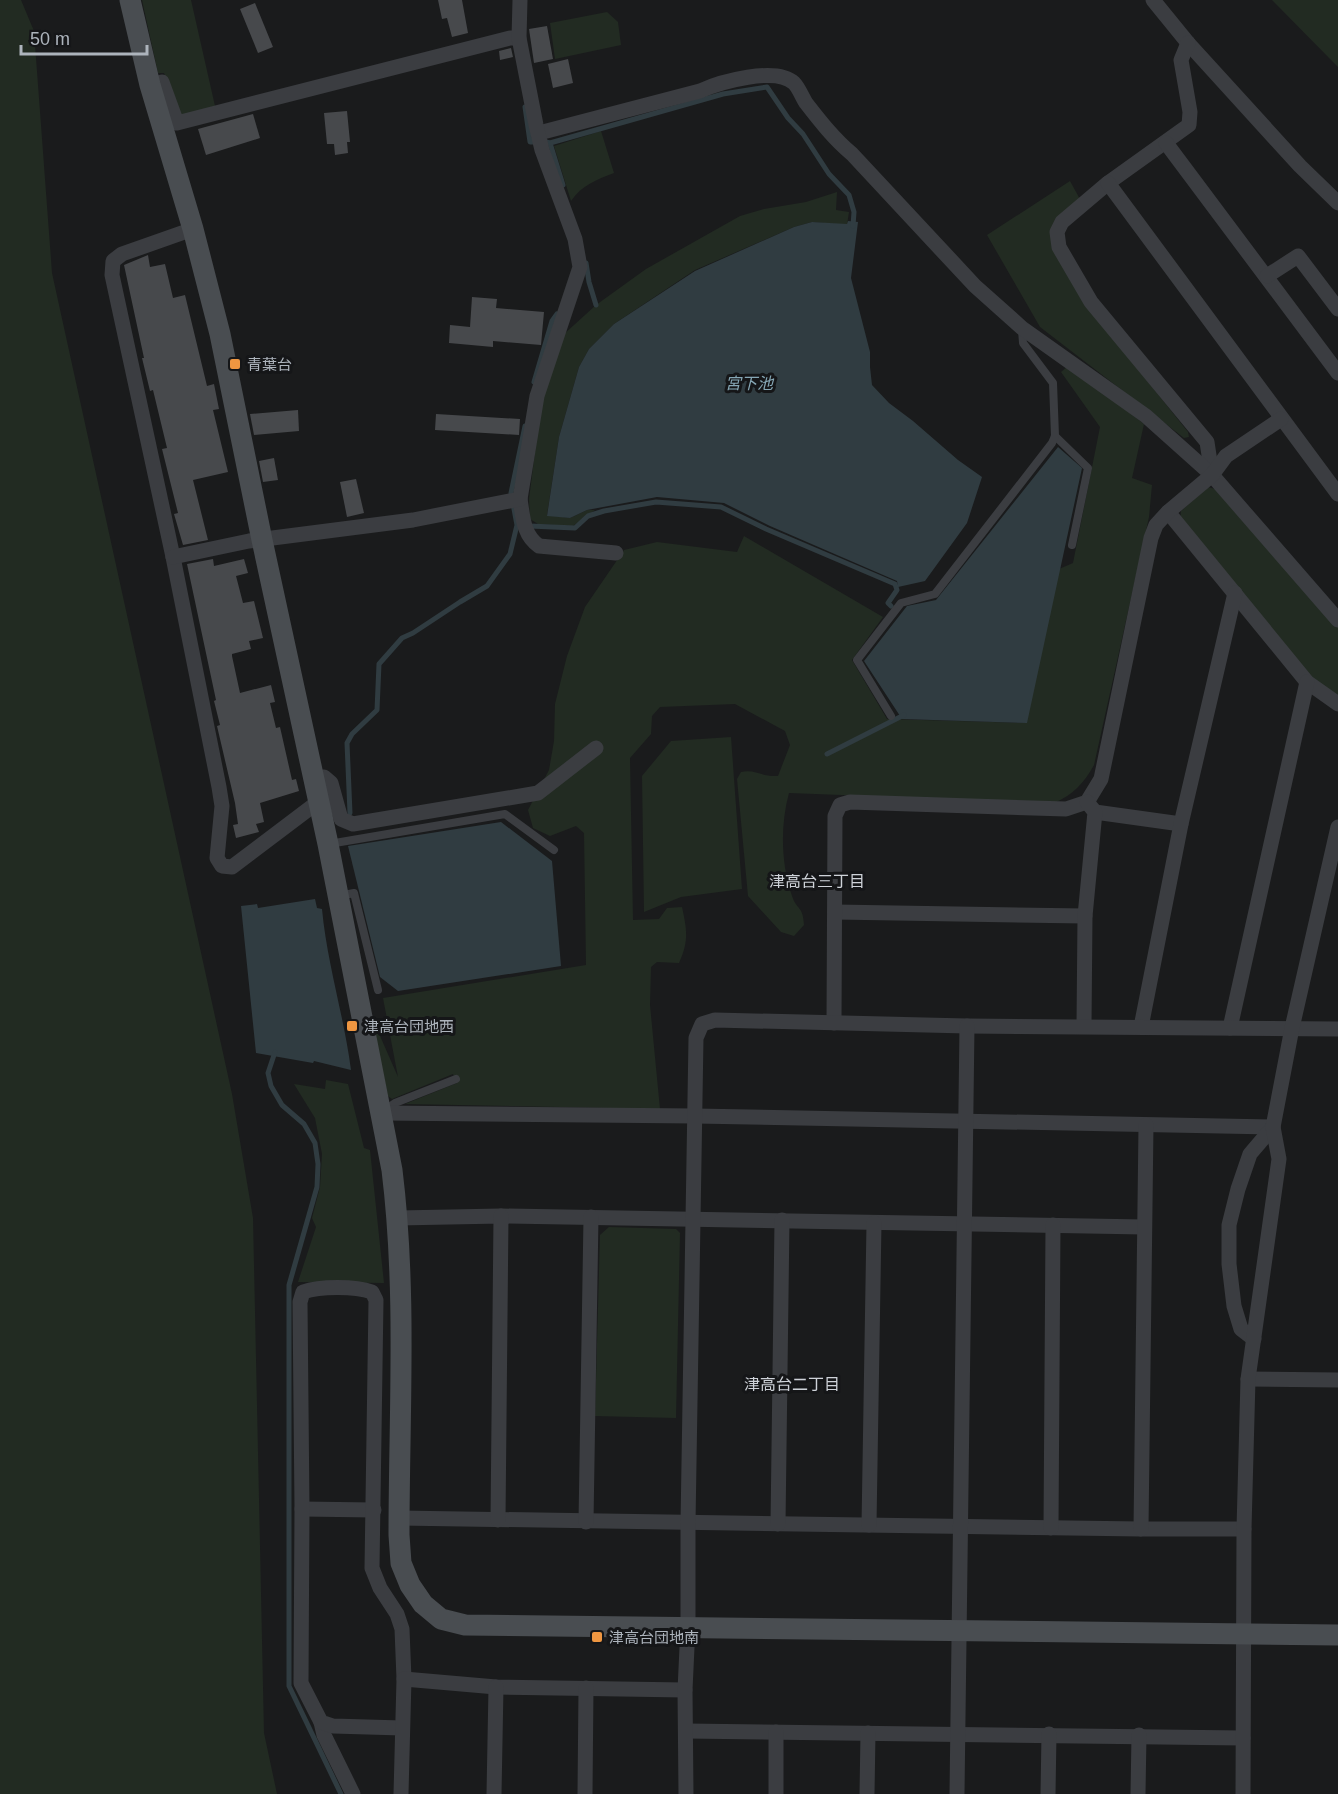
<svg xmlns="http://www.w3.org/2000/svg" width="1338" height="1794" font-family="Arial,'Noto Sans JP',sans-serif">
<rect width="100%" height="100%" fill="#1a1b1c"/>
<g fill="#222b22">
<path d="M0,0h21l13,31 18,242 180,821 21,124 11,515 13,61h-277z"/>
<path d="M142,0h49l24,106 -35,11 -16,-44h-6z"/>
<path d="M1272,0h66v67z"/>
<path d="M607,12l11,10 3,23 -66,14 -5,-36z"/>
<path d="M601,131l13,42c-18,7 -32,12 -43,28l-17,-55z"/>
<path d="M1070,181l11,20 -27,21 32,82 102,128 1,5 -5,1 -144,-111 -53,-92z"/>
<path d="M837,192l-1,18 13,2 -2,13 -35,-3 -18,5 -99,43 -81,54 -25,25 -10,18 -20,70 -12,78 23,3 17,-8h8l-22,16 -35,-2 -8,-5 -1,-20 13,-102 21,-62 33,-30 50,-36 94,-53 24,-7 42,-7z"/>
<path d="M1069,365l75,59 -12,54 20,7 -3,32 -55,248c-10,18 -21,30 -40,38l-265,-10c-9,33 -8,71 3,103 5,15 11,9 12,29l-10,11 -13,-4 -33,-36 -11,-117 4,-7c15,-3 20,5 37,4l12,-31 -5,-14 -50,-27 -75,3 -8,9 -1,18 -21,24 3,162 26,-1 8,-11 15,-1c5,23 7,34 -3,56l-22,-1 -6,5 -1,38 10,104 -255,-5 52,-21 -4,-9 -61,25 -4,-3 -18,-83 28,64 -15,-79 203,-33 -2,-132 -8,-7 -26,10 -17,-8 -5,-18 21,-40 5,-29 1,-37 12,-48 18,-49 39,-57 33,-8 80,10 7,-16 139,81 -31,43 35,59 139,4 33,-154 14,-6 27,-136 -39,-55z"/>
<path d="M1208,487l7,2 123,138v73l-29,-22 -129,-158 1,-9z"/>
<path d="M731,737l11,152 -61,8 -37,15 -2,-136 29,-35z"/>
<path d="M326,1080l22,4 16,64 6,2 14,133 -86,-1 18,-55 -4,-9 8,-31 2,-33 -7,-36 -21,-34 31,5z"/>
<path d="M609,1227l67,2 4,4 -4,185 -81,-2 5,-181z"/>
</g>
<g fill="#303c41">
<path d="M848,221l10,1 -7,56 19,74v15l2,18 17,18 24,18 45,39 24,17 -15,46 -42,58 -27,6 -1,-6 -127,-55 -46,-23 -67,-6 -70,13 -17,8 -23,-2 12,-79 20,-70 10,-18 25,-25 81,-53 99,-44 18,-5 35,2z"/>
<path d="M1058,447l24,21 -55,255 -125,-4 -38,-58 43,-55 29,-6z"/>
<path d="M501,822l51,39 9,105 -163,25 -18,-14 -32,-131z"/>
<path d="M315,899l2,9 5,1c5,54 22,107 29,161l-37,-9 -1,2 -57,-10 -15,-147 16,-2 1,4z"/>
</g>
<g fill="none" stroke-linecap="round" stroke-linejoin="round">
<g stroke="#303c41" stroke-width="5">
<path d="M525,107l5,35h7"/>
<path d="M547,142l3,1 13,42"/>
<path d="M550,143l173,-49 44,-7 21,31 15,16 26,40 20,21 5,17 -1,14"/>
<path d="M586,263l3,19 7,23"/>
<path d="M534,382l18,-61 5,-7"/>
<path d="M530,526l45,2 13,-12 16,-5 52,-9 65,5 45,22 129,55 2,6 -9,13 3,3"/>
<path d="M827,754l77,-39"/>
<path d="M350,813l-3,-70 5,-9 25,-24 2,-46 23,-26 11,-5 47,-31 27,-16 23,-32 7,-29 -6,-32 14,-67"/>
<path d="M275,1052l-7,21 3,13 11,19 22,19 11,19 3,21 -1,23 -28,98v401l52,108"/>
</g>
</g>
<g fill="#47494c">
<path d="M438,0h24l6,33 -16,4 -5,-19 -5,1z"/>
<path d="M255,3l18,44 -15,6 -18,-44z"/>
<path d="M547,26l6,33 -19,4 -5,-34z"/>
<path d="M511,48l2,9 -13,3 -1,-9z"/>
<path d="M568,59l5,24 -20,5 -5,-24z"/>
<path d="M347,111l3,31h-3l1,11 -13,2 -1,-11h-7l-3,-31z"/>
<path d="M253,114l7,24 -54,17 -8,-26z"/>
<path d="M148,255l2,12 15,-3 8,34 12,-3 22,91 7,-2 5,25 -6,1 15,62 -35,8 15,60 -25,5 -9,-31 4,-1 -16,-64 5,-1 -14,-58 -3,1 -8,-33h2l-20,-93z"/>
<path d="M472,297l25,2 -1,9 48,4 -3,33 -48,-4v6l-44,-4 1,-18 20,2z"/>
<path d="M298,410l1,21 -45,4 -4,-21z"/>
<path d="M436,414l84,5 -1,16 -84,-5z"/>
<path d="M274,458l4,22 -15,2 -4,-21z"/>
<path d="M356,479l8,34 -17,4 -7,-35z"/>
<path d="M213,559l1,7 30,-7 4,14 -12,3 7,27 11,-2 9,37 -14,3 2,8 -19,5v2l8,37 31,-8 4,17 -5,1 6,25 4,-1 12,53 4,-1 3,12 -39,12 4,19 -8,2 3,8 -23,6 -3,-13 5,-1 -3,-21 -18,-77 3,-1 -6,-24 2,-1 -29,-136z"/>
</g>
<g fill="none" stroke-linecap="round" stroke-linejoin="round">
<g stroke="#3b3d41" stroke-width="8">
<path d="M1055,436l33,32 -16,77"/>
<path d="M891,716l-34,-56 44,-57 34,-9 117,-151 3,-7 -2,-53 -30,-40 -1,-13"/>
<path d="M329,844l176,-30 49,36"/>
<path d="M339,896l15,-3 24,97"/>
<path d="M385,1110l10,-7 61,-24"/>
</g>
<g stroke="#3b3d41" stroke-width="15">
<path d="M1153,0l35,43 112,123 38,37"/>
<path d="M1188,43l-7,17 9,52 -1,13 -81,58 -46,39 -5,10 2,15 32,55 116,140 5,33"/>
<path d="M150,85l12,-3 15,41 333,-85h9"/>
<path d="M539,133l161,-42c20,-9 76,-25 94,-8 5,5 8,14 12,20 14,18 28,36 46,51l123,132 47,42 124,88 66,59 126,145"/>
<path d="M1166,143l172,230"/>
<path d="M1108,183l230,311"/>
<path d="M193,229l-71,25 -9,7 -1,14 61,282 46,230 3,19 -5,52 5,8 10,1 86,-65"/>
<path d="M1267,276l31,-20 40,53"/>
<path d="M520,499c3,18 3,36 19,47l77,7"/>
<path d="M1168,512l139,170 31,22"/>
<path d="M173,557l76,-16 164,-21 107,-21 17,-103 43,-129 -5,-28 -33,-89 -6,-25 -17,-87 1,-38"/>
<path d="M313,778l11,-1 7,6 10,36 12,5 185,-31 58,-45"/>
<path d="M1095,812l86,12"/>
<path d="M835,912l250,4"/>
<path d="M834,1023l1,-207 5,-11 10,-3 216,7 21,-7 14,-23 50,-241 5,-13 12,-13 44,-37 14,-19 55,-37"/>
<path d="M1084,1025l1,-109 10,-104 -8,-10"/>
<path d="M1141,1027l40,-203 54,-231"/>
<path d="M1230,1028l77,-346"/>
<path d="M381,1113l314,3 578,11"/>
<path d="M398,1218l103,-2 643,11"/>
<path d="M1254,1339l-13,-10 -7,-23 -5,-42v-39l9,-36 12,-35 23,-27"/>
<path d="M1248,1379l90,1"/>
<path d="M302,1509l72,1"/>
<path d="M399,1518l742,11h103"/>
<path d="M498,1520l3,-304"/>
<path d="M586,1522l5,-305"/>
<path d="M778,1524l4,-304"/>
<path d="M869,1525l5,-302"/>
<path d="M1051,1528l2,-303"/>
<path d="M1141,1529l5,-404"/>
<path d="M321,1722l3,13 29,59"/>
<path d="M402,1728l-69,-2 -12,-4 -20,-39 1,-174 -2,-207 3,-10c17,-6 52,-6 69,0l4,8 -4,268 8,20 17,26 5,15 2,50"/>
<path d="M686,1731l557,7"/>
<path d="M401,1794l3,-115 92,8 189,3"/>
<path d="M494,1794l2,-107"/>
<path d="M585,1794l1,-106"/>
<path d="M686,1794l-1,-104 3,-64v-103l8,-485 6,-14 13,-4 252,6 371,3"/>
<path d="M776,1794v-62"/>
<path d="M867,1794l1,-61"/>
<path d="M957,1794l10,-768"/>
<path d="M1048,1794l1,-60"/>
<path d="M1138,1794l1,-59"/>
<path d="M1243,1794l1,-265 4,-150 31,-220 -6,-32 19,-99 46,-201"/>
</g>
<path stroke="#494d51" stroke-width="21" d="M130,0l20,85 43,144 27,105 42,206 66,304 64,326c15,122 7,243 7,365l2,28 9,22 13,19 18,15 24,6 873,10"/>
</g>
<g fill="#ee9641" stroke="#151618" stroke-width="2">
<rect x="229" y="358" width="12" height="12" rx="3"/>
<rect x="346" y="1020" width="12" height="12" rx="3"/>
<rect x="591" y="1631" width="12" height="12" rx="3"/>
</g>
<g text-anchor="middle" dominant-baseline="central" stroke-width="6" stroke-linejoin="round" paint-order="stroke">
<g font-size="15" fill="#adb4bc" stroke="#151618" text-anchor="start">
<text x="247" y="364">青葉台</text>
<text x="364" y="1026">津高台団地西</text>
<text x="609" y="1637">津高台団地南</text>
</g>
<g font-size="16" font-style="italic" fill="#86a7b5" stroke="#151618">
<text x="749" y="383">宮下池</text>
</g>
<g font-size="16" fill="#ced2d8" stroke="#151618">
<text x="817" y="881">津高台三丁目</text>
<text x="792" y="1384">津高台二丁目</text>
</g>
</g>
<path d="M21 45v9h126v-9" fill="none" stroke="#adb4bc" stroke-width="3"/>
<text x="30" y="45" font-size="18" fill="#adb4bc" stroke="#151618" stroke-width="4.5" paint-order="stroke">50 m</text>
</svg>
